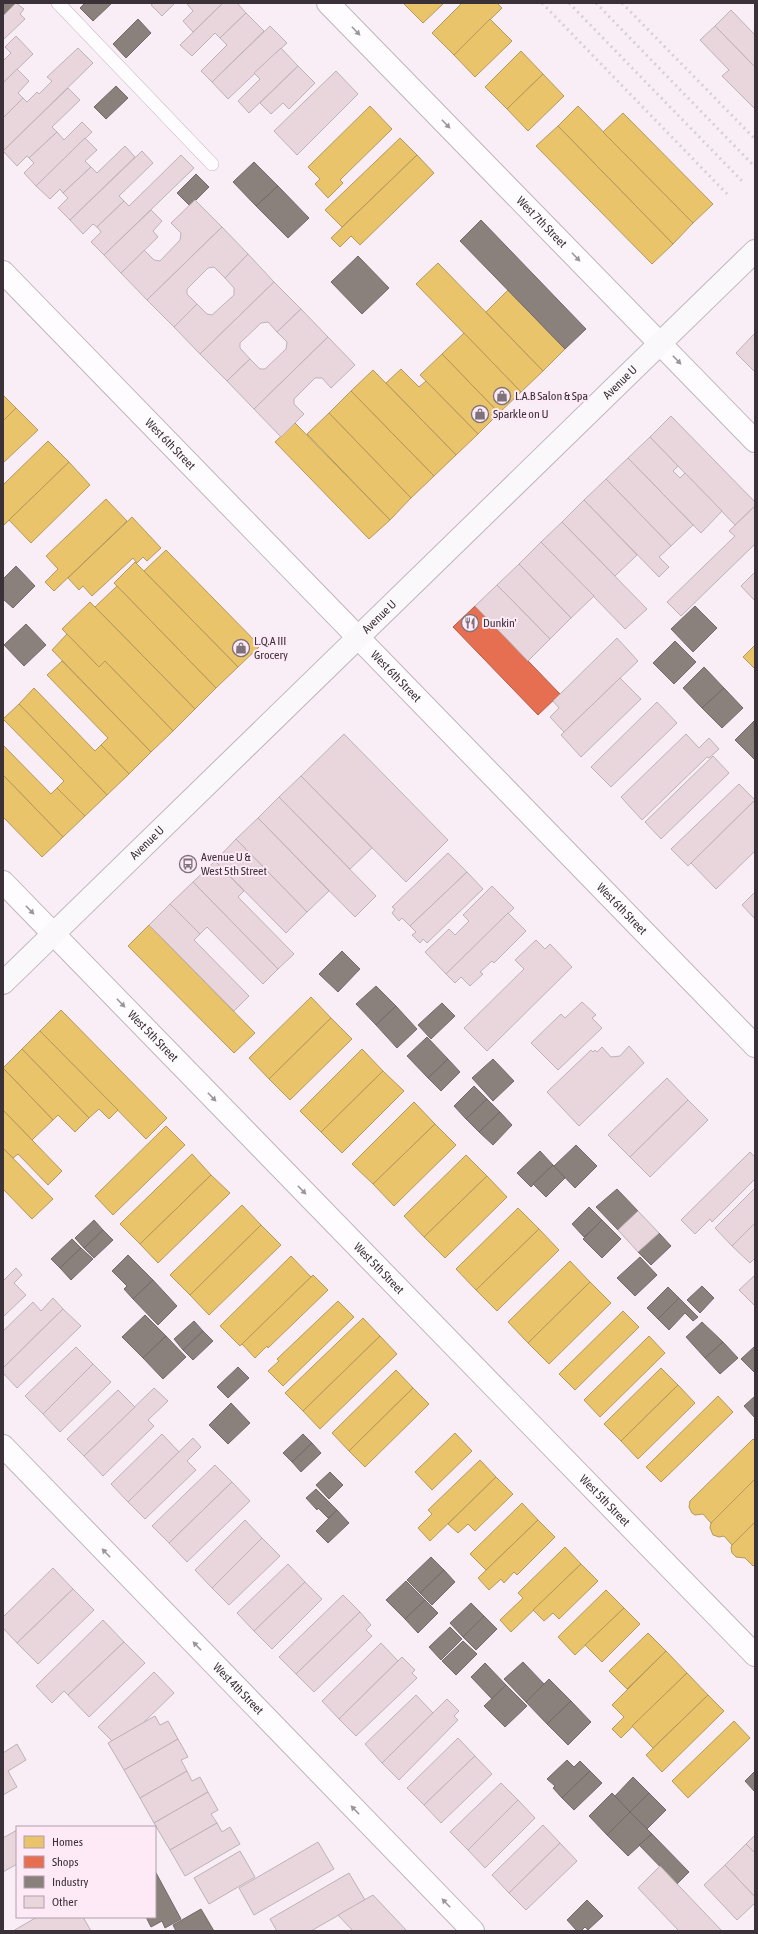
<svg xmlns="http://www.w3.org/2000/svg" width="758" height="1934" font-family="'Asap Condensed',sans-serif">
<rect width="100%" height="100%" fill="#f9eef6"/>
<g fill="#e9c46a" stroke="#b5985b">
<path d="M403,3h41l-21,20z"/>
<path d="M462,3h35l5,5 -48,47 -22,-22z"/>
<path d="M490,19l22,22 -37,36 -21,-22z"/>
<path d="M521,51l22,23 -36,35 -22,-22z"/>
<path d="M543,74l21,22 -36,35 -21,-22z"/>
<path d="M370,106l22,23 -52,51 3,3 -15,15 -13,-14 5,-5 -12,-12z"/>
<path d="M578,106l115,117 -20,21 -115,-118z"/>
<path d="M623,113l90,91 -20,19 -90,-91z"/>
<path d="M558,126l115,118 -21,20 -116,-118z"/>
<path d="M400,138l17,17 -75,72 -17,-17z"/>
<path d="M417,155l17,18 -74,72 -9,-9 -11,11 -9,-9z"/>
<path d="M438,263l105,108 -22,21 -105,-108z"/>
<path d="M508,290l57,59 -22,22 -57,-59z"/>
<path d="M464,333l57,59 -22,21 -57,-59z"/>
<path d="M442,354l57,59 -21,21 -58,-59z"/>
<path d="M401,369l18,18 7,-6 52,53 -22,21 -70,-72z"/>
<path d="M373,370l83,85 -22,21 -83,-85z"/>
<path d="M351,391l83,85 -23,22 -82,-85z"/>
<path d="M3,395l13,13 -13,13z"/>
<path d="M16,408l22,22 -35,33v-42z"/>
<path d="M329,413l82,85 -21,22 -83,-86z"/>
<path d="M295,423l95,97 -21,19 -94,-97z"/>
<path d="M48,441l21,21 -66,64v-41z"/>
<path d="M69,462l21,23 -59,58 -22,-23z"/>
<path d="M106,499l21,22 -73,70 -9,-9 13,-13 -12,-13z"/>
<path d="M132,517l29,31 -14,13 -4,-4 -6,6 -4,-5 -41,38 -9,-10 -4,4 -11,-12z"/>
<path d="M166,550l94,96 -22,21 -94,-96z"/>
<path d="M135,562l103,105 -22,21 -102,-105z"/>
<path d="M117,586l99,102 -21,21 -100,-102z"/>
<path d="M90,602l105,107 -22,22 -68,-70 -6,6 -37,-38z"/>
<path d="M67,634l32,33 6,-6 68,70 -22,21 -99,-102z"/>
<path d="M755,645v24l-12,-12z"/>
<path d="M62,661l89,91 -22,22 -28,-29 7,-7 -61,-63z"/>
<path d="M34,688l61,63 6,-6 28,29 -22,21 -88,-91z"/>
<path d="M19,704l88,91 -22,21 -28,-28 7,-7 -61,-62z"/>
<path d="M3,745l48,49 6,-6 28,28 -22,21 -60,-62z"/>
<path d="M3,775l60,62 -21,20 -39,-40z"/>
<path d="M149,925l106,108 -21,20 -106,-107z"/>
<path d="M311,997l20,21 -62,61 -20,-21z"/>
<path d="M61,1010l106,108 -21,21 -106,-108z"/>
<path d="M331,1018l21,21 -62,61 -21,-21z"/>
<path d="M40,1031l78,79 -9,9 -10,-10 -10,9 -67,-69z"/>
<path d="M22,1049l67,69 -14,14 -17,-17 -5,5 -50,-52z"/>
<path d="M362,1049l21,22 -62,61 -21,-21z"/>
<path d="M3,1068l50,52 -21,20 -29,-30z"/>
<path d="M383,1071l21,20 -62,62 -21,-21z"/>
<path d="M414,1102l21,22 -62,60 -21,-20z"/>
<path d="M3,1110l59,61 -14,14 -30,-31 -5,4 -10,-10z"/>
<path d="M435,1124l21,21 -62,61 -21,-22z"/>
<path d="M166,1126l19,19 -72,70 -18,-19z"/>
<path d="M3,1148l50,51 -21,20 -29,-30z"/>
<path d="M192,1154l19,21 -71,69 -20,-20z"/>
<path d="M466,1155l21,21 -63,61 -20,-21z"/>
<path d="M211,1175l19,18 -72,70 -18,-19z"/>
<path d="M487,1176l20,21 -62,61 -21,-21z"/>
<path d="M242,1205l19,20 -71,70 -20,-20z"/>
<path d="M518,1208l21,21 -63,61 -20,-21z"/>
<path d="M261,1225l20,20 -72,70 -19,-20z"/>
<path d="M539,1229l20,21 -62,61 -21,-21z"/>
<path d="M291,1256l20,21 -71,69 -20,-20z"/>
<path d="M570,1261l20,21 -62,61 -20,-21z"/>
<path d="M313,1275l15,15 -60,58 -1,-2 -12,12 -13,-14z"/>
<path d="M590,1282l21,21 -62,61 -21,-21z"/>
<path d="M338,1301l16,16 -71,69 -15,-15 11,-10 -2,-2z"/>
<path d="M623,1311l16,16 -64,63 -16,-16z"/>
<path d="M363,1318l17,18 -77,75 -18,-18z"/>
<path d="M380,1336l17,18 -77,75 -17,-18z"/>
<path d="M649,1336l16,17 -65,64 -16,-17z"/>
<path d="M661,1368l17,17 -57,56 -17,-17z"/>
<path d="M396,1370l17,18 -64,63 -17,-18z"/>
<path d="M678,1385l17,18 -57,56 -17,-18z"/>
<path d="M413,1388l16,16 -64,63 -16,-16z"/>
<path d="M718,1396l15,16 -72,70 -15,-15z"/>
<path d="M455,1433l17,18 -40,39 -17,-18z"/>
<path d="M753,1439l2,2v38l-44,44 -8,-9 -8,1 -3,-2 -3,-6 1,-6z"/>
<path d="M480,1460l16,17 -66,64 -12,-13 14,-14 -4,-4z"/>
<path d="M496,1477l17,17 -38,37 -7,-7 -10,9 -10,-9z"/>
<path d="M755,1479v43l-23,23 -8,-9 -5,1 -6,-2 -3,-7 1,-5z"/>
<path d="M522,1503l16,17 -52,50 -16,-16z"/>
<path d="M538,1520l17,17 -38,38 -3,-3 -10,11 -3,-4 -12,11 -11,-12z"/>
<path d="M755,1522v42l-2,2 -8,-8 -9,-1 -4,-4 -1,-5 1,-3z"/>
<path d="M565,1547l16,17 -70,68 -11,-12 23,-22 -5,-5z"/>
<path d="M581,1564l17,17 -39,38 -6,-6 -9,8 -11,-11z"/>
<path d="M606,1590l18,18 -49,47 -17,-18z"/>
<path d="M624,1608l16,16 -38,38 -17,-17z"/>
<path d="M648,1633l18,18 -39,38 -18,-18z"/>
<path d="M666,1651l21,22 -66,65 -9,-9 12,-12 -12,-12z"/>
<path d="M687,1673l21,22 -55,53 -21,-22z"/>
<path d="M708,1695l16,16 -62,61 -16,-17z"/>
<path d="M734,1721l16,17 -62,60 -16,-17z"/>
</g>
<path fill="#e76f51" stroke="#b35c4a" d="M475,606l85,88 -22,21 -85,-88z"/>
<g fill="#8a817c" stroke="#726968">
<path d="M3,3h13l-12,12z"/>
<path d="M85,3h27l-19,18 -13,-13z"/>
<path d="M138,19l13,14 -25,25 -13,-14z"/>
<path d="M116,86l12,12 -22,21 -12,-12z"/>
<path d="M254,162l24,24 -22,20 -23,-24z"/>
<path d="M196,174l13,13 -19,19 -13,-13z"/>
<path d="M278,186l31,32 -21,20 -32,-32z"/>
<path d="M481,220l105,109 -21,20 -105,-108z"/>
<path d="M358,256l31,32 -27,26 -31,-32z"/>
<path d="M16,566l19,20 -22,22 -10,-9v-20z"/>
<path d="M695,606l22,22 -24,24 -22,-23z"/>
<path d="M26,624l20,21 -22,21 -20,-21z"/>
<path d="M675,641l21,21 -22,22 -21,-21z"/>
<path d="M704,667l20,21 -22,20 -19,-20z"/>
<path d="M724,688l19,20 -21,20 -20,-20z"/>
<path d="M754,721l1,37 -1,1 -19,-19z"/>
<path d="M342,951l18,18 -22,23 -19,-18z"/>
<path d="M376,986l20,20 -20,19 -20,-21z"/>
<path d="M442,1003l13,13 -24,23 -13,-14z"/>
<path d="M396,1006l21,23 -20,19 -21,-23z"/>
<path d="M427,1037l21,22 -20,19 -21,-22z"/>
<path d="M448,1059l12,13 -19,19 -13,-13z"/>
<path d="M493,1059l21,22 -21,20 -21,-23z"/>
<path d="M474,1086l13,13 -21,20 -12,-13z"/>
<path d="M487,1099l13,13 -21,20 -13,-13z"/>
<path d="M500,1112l12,13 -19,20 -14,-13z"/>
<path d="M576,1145l21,21 -22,22 -21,-22z"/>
<path d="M540,1151l13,14 -22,22 -14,-14z"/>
<path d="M553,1165l12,13 -19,19 -13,-13z"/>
<path d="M617,1189l21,22 -20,19 -22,-23z"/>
<path d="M589,1207l13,13 -18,17 -12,-13z"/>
<path d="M94,1220l9,10 -19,18 -9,-10z"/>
<path d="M602,1220l19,19 -19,19 -19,-19z"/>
<path d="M103,1230l10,10 -19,18 -10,-10z"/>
<path d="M659,1233l12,13 -20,19 -13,-13z"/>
<path d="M72,1239l9,9 -21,20 -9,-9z"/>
<path d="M81,1248l12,11 -22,21 -11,-12z"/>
<path d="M128,1255l25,25 -20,19 -9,-10 3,-3 -15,-15z"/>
<path d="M640,1257l17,18 -22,21 -18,-18z"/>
<path d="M153,1280l24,26 -19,19 -25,-26z"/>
<path d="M702,1286l12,12 -14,15 -13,-13z"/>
<path d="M668,1287l11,11 -21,21 -11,-11z"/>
<path d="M679,1298l19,19 -5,4 -8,-8 -16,17 -11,-11z"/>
<path d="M145,1315l21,21 -23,22 -21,-21z"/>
<path d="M194,1321l9,10 -20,19 -9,-11z"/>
<path d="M702,1322l21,20 -18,16 -19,-21z"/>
<path d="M203,1331l10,10 -20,19 -10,-10z"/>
<path d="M166,1336l20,21 -23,22 -20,-21z"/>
<path d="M723,1342l15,16 -18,16 -15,-16z"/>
<path d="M755,1346v27l-14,-14z"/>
<path d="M238,1367l11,11 -21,20 -11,-11z"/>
<path d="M755,1396v22l-11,-12z"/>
<path d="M231,1403l19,20 -22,21 -19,-19z"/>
<path d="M303,1434l9,9 -20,19 -9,-9z"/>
<path d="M312,1443l9,10 -20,19 -9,-10z"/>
<path d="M330,1472l13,13 -14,14 -13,-14z"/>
<path d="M316,1489l21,21 -9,8 -10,-10 -1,2 -11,-12z"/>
<path d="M337,1510l12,13 -21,20 -12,-12z"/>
<path d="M431,1557l13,13 -24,23 -13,-13z"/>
<path d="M444,1570l11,12 -23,23 -12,-12z"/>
<path d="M406,1581l19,19 -20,19 -19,-19z"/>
<path d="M425,1600l13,13 -20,20 -13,-14z"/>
<path d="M471,1603l13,13 -21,21 -13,-14z"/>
<path d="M484,1616l13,13 -21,21 -13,-13z"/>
<path d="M450,1627l12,12 -21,21 -12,-13z"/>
<path d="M463,1641l14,13 -21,21 -14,-14z"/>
<path d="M523,1662l21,22 -18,18 -22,-23z"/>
<path d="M485,1663l21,22 -14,14 -21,-22z"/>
<path d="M549,1679l22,22 -24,23 -21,-22z"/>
<path d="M506,1685l21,21 -22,21 -21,-21z"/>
<path d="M571,1701l20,21 -23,23 -21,-21z"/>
<path d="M567,1760l7,7 6,-6 10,10 -28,27 -9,-10 2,-2 -8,-7z"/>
<path d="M590,1771l12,12 -28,27 -12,-12z"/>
<path d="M755,1771v21l-10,-11z"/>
<path d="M633,1777l16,16 -19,19 -15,-16z"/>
<path d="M612,1793l18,19 -23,23 -18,-19z"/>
<path d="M649,1793l17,17 -19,19 -17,-17z"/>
<path d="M630,1812l22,22 -24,22 -21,-21z"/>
<path d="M652,1834l37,38 -12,12 -38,-39z"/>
<path d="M155,1871l26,48 -16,9 -3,-7 -11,6 -5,-10h9z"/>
<path d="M587,1900l16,16 -15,14 -3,-3 -4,4h-4l-10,-11z"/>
<path d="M201,1909l13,22h-38l-3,-6z"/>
</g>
<g fill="#e9d5dc" stroke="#bcb2b6">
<path d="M16,3l8,6 -4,5 5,5 -22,21v-24z"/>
<path d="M154,3h21l-13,13 -11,-11z"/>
<path d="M188,3h35l-30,29 -10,-11 10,-10 -6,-7z"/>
<path d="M223,3h14l9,10 -26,25 -5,-5 -23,23 -12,-11z"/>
<path d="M731,10l24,25v32l-40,-41z"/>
<path d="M246,13l18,18 -52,51 -11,-11 26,-26 -7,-7z"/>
<path d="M270,26l17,17 -59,56 -16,-17z"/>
<path d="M715,26l40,41v42l-33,-33 7,-6 -29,-30z"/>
<path d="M16,36l17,18 -30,29v-22l8,-8 -6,-6z"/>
<path d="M78,48l15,15 -90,88v-33l20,-20 4,4 10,-10 2,2 13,-13 -5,-4z"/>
<path d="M281,48l17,18 -49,47 -11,-12 22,-22 -6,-6z"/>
<path d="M298,66l17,17 -26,26 -6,-6 -12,11 -11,-11z"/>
<path d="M17,69l12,12 -11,12 5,5 -20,20v-35z"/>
<path d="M336,71l22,23 -61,61 -23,-24z"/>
<path d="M68,88l12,12 -28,27 5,5 -28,26 -2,-2 -10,10 -14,-15z"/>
<path d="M82,122l10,10 -56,54 -12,-13 10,-10 -5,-5 28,-26 7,8z"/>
<path d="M85,138l12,12 -12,11 6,6 -28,26 -3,-4 -10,10 -14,-13z"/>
<path d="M125,146l10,11 -65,63 -12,-12 10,-10 -5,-5 28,-26 6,6z"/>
<path d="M142,151l11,12 -34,33 5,5 -27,26 -4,-3 -10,10 -13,-14z"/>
<path d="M181,155l13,13 -90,87 -13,-13 10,-10 -4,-5 27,-26 5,5z"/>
<path d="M195,200l27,27 -75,73 -26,-27 23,-23 10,10 6,1 20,-21 1,-7 -10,-10z"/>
<path d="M151,210l11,11 -9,10 5,6 -37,36 -17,-18z"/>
<path d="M222,227l26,27 -23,24 -11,-11 -6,1 -21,21v5l10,10 -23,23 -27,-27z"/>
<path d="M248,254l26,28 -74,72 -26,-27 23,-23 10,10 5,1 22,-20v-7l-9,-10z"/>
<path d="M274,282l27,27 -24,23 -9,-10 -7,1 -21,20v5l10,11 -23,22 -27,-27z"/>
<path d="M301,309l27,28 -74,72 -27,-28 23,-22 10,10h5l21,-20 1,-7 -10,-10z"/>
<path d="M755,333v39l-19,-19z"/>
<path d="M328,337l27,28 -24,23 -9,-10h-7l-21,21v5l10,10 -23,23 -27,-28z"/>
<path d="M671,416l84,86v4l-20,19 -85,-88z"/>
<path d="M650,437l28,29 -5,5 7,7 5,-5 37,38 -21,22 -73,-75z"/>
<path d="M628,458l65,67 -22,21 -65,-67z"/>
<path d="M606,479l65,67 -12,11 10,10 -10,10 -75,-77z"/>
<path d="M584,500l53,55 -22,21 -53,-54z"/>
<path d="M755,506v38l-74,72 -14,-14 68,-66 -6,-5z"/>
<path d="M562,522l85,87 -22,20 -84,-87z"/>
<path d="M541,542l53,54 -23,22 -52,-54z"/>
<path d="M519,564l52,54 -21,21 -53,-54z"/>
<path d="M755,572v29l-14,-15z"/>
<path d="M497,585l53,54 -22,22 -53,-55z"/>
<path d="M617,638l21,23 -74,71 -14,-15 9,-9 -6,-7z"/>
<path d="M620,678l21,21 -60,58 -20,-22z"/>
<path d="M657,702l20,21 -66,64 -20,-20z"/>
<path d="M344,734l104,106 -42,42 -105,-106z"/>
<path d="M686,734l13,14 10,-10 10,11 -10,9 -2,-1 -65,63 -21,-23z"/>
<path d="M713,756l16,17 -68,66 -16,-17z"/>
<path d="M301,776l71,72 -22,21 -71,-72z"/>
<path d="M739,784l16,16 -67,66 -17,-17z"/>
<path d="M279,797l97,99 -21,21 -97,-99z"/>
<path d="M755,800v51l-39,38 -25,-26z"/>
<path d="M258,818l71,73 -22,21 -71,-73z"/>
<path d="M236,839l71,73 -21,21 -71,-72z"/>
<path d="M448,853l19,19 -57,54 -8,-8 -3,3 -7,-8 3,-4 -3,-2z"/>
<path d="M215,861l29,30 -6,6 56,57 -16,15 -85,-87z"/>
<path d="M467,872l16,17 -56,54 -4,-4 -3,4 -8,-8 4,-3 -6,-6z"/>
<path d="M193,882l85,87 -15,15 -56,-57 -7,7 -30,-30z"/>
<path d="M492,886l22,22 -68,66 -21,-22 24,-23 6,6 14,-14 -6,-6z"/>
<path d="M755,892v27l-13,-14z"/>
<path d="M170,904l30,30 -6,6 55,56 -15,15 -85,-86z"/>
<path d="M508,913l18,18 -32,32 -2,-2 -12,11 3,2 -13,12 -9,-9 -6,6 -9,-9z"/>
<path d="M536,940l9,9 5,-5 22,23 -85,84 -23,-23 60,-59 -9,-9z"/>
<path d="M582,1002l14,13 -4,3 10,10 -44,42 -27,-27 30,-29 4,4z"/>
<path d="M629,1046l15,17 -65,63 -32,-34 44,-42 2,2 2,-2 2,2 5,-5 9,10 9,-1z"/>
<path d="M667,1078l21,22 -58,57 -22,-22z"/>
<path d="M688,1100l20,20 -58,57 -20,-20z"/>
<path d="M750,1152l5,5v22l-43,43 -2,-3 -15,15 -14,-14z"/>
<path d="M755,1188v35l-23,23 -17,-18z"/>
<path d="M638,1211l21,22 -21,19 -20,-22z"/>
<path d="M755,1223v35l-5,5 -18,-17z"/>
<path d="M16,1268l6,7 -8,8 12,12 -23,22v-36z"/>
<path d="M755,1275v31l-16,-16z"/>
<path d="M53,1298l10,11 -60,59v-37l30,-29 8,9z"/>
<path d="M63,1309l18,17 -64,62 -14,-15v-5z"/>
<path d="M76,1347l17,17 -50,50 -18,-18z"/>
<path d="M93,1364l18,18 -51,50 -17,-18z"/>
<path d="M154,1388l14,13 -20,19 6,6 -51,50 -19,-20z"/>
<path d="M118,1390l17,17 -51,49 -17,-17z"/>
<path d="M162,1434l17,18 -51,50 -17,-18z"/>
<path d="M193,1438l8,9 -14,14 9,9 -51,49 -17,-17z"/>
<path d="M215,1465l17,17 -63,61 -17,-17z"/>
<path d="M232,1482l18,19 -63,61 -18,-19z"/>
<path d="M245,1520l17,18 -50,50 -17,-18z"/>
<path d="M262,1538l18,18 -51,49 -17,-17z"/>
<path d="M288,1564l17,18 -51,49 -17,-18z"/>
<path d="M53,1568l20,21 -56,54 -14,-15v-11z"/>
<path d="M305,1582l17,17 -50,50 -18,-18z"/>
<path d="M73,1589l21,21 -56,54 -21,-21z"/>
<path d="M343,1595l17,17 -64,62 -17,-17z"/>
<path d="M360,1612l11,13 -5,5 6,6 -58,56 -18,-18z"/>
<path d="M103,1620l21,22 -56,53 -4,-4 -12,12 -16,-17z"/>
<path d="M124,1642l21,21 -56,54 -21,-22z"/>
<path d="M381,1643l17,18 -59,58 -17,-18z"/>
<path d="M402,1657l13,13 -3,3 5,5 -61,58 -17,-17z"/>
<path d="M154,1672l20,21 -31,30 -31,18 -14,-14z"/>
<path d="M416,1695l17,18 -51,50 -17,-19z"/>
<path d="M447,1699l12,12 -5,5 4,4 -59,60 -17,-17z"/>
<path d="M155,1716l5,9 8,-4 10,18 -54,31 -16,-27z"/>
<path d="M458,1738l17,18 -51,49 -17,-17z"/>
<path d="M178,1739l10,18 -7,3 6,11 -47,27 -16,-28z"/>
<path d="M17,1744l9,16 -18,11 9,16 -14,8v-42z"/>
<path d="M475,1756l17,18 -51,49 -17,-18z"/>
<path d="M187,1771l5,10 8,-4 8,15 -54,31 -14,-25z"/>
<path d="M501,1783l17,17 -50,50 -18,-18z"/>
<path d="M208,1792l10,18 -7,4 6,9 -47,27 -16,-27z"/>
<path d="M518,1800l17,18 -50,50 -17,-18z"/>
<path d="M217,1823l5,9 8,-5 10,17 -55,32 -15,-26z"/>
<path d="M543,1825l17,18 -51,50 -17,-18z"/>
<path d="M17,1830v34l-14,8v-34z"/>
<path d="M755,1835v18l-9,-9z"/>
<path d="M318,1842l16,27 -80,46 -15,-27z"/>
<path d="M560,1843l17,18 -51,49 -17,-17z"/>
<path d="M746,1844l9,9v44l-30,-32z"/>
<path d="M240,1851l15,26 -46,27 -15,-26z"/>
<path d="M725,1865l30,32v6l-18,17 -33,-35z"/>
<path d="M660,1866l62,65h-43l-41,-43z"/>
<path d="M349,1873l16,27 -54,31h-34l-7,-12z"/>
<path d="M373,1895l34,36h-54l-15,-16z"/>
<path d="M37,1917h46l8,14h-78z"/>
</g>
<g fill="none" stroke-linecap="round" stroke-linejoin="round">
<g stroke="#beb4bb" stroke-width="14">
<path id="lane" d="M58,3l154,161"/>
</g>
<g stroke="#beb4bb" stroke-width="24">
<g id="street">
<path id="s1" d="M328,3l427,438"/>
<path id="s2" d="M3,272l752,774"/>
<path id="s3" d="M3,882l752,773"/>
<path id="s4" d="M3,1446l470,485"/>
</g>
</g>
<g stroke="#beb4bb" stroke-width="24">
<g id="secondary">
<path id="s5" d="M3,983l752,-732"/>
</g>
</g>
<use href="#lane" stroke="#fefcfe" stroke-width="13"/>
<use href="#street" stroke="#fefcfe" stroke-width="22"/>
<use href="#secondary" stroke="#fbf8fc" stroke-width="22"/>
<g stroke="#d4d1d3" stroke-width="3" stroke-dasharray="2 4" stroke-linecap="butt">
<path d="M542,3l187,193"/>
<path d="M569,3l174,179"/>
<path d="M596,3l159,164"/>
<path d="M622,3l133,136"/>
</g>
</g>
<defs><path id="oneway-solid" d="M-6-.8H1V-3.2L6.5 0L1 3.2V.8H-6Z"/></defs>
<g fill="#9c969b">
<use href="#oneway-solid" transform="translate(356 31) rotate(46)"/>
<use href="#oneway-solid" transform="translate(446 124) rotate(46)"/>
<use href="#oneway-solid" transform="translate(576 257) rotate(46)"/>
<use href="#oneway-solid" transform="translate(677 360) rotate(46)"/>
<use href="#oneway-solid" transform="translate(30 910) rotate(46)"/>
<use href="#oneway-solid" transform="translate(121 1003) rotate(46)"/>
<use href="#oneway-solid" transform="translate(212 1097) rotate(46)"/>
<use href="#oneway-solid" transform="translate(302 1190) rotate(46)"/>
<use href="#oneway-solid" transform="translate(106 1553) rotate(-134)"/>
<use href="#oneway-solid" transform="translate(197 1646) rotate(-134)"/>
<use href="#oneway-solid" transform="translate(355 1810) rotate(-134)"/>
<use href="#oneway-solid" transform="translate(446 1903) rotate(-134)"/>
</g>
<defs>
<g id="shop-ring" transform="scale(0.9)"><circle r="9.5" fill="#fee9f7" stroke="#7e737a" stroke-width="1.5"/><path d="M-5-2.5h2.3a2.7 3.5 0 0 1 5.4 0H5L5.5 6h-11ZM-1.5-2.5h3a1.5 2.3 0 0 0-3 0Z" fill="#7e737a"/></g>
<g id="restaurant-ring" transform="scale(0.9)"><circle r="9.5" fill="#fee9f7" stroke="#7e737a" stroke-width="1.5"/><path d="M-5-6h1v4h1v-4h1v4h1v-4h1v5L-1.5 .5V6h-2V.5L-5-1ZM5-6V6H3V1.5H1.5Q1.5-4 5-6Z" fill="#7e737a"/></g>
<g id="bus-ring" transform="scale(0.9)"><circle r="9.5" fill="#fee9f7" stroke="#7e737a" stroke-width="1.5"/><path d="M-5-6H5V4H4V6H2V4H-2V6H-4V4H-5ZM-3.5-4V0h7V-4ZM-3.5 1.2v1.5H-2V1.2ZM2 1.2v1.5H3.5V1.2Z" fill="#7e737a"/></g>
</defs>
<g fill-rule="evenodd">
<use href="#shop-ring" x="502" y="396"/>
<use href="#shop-ring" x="480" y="414"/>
<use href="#restaurant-ring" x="470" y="623"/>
<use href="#shop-ring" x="241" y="648"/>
<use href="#bus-ring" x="188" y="864"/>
</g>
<g text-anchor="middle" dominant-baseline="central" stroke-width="4" stroke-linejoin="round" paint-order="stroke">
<g font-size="12" fill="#3b3138" stroke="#fee9f7">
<text stroke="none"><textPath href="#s1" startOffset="306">West 7th Street</textPath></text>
<text stroke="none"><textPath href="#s5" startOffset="861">Avenue U</textPath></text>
<text stroke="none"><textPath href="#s2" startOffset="240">West 6th Street</textPath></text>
<text stroke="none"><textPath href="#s5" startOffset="525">Avenue U</textPath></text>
<text stroke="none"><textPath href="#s2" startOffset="564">West 6th Street</textPath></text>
<text stroke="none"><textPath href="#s5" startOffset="201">Avenue U</textPath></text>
<text stroke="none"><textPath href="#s2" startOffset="888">West 6th Street</textPath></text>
<text stroke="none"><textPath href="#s3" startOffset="215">West 5th Street</textPath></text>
<text stroke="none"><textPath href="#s3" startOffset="539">West 5th Street</textPath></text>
<text stroke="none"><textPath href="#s3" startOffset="863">West 5th Street</textPath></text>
<text stroke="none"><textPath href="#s4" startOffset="338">West 4th Street</textPath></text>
</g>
<g font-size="12" fill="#3b3138" stroke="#fee9f7" text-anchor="start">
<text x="515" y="396">L.A.B Salon &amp; Spa</text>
<text x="493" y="414">Sparkle on U</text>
<text x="483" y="623">Dunkin'</text>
<text x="254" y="641">L.Q.A III<tspan x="254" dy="14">Grocery</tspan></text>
<text x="201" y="857">Avenue U &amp;<tspan x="201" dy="14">West 5th Street</tspan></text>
</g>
</g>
<rect width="758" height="1934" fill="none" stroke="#3b3138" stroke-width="8"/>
<rect x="16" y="1826" width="140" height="92" fill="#fee9f7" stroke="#b09fab"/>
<rect x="24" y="1836" width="20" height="12" fill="#e9c46a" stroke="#b09fab"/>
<text x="52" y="1846" font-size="12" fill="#3b3138">Homes</text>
<rect x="24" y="1856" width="20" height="12" fill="#e76f51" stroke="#b09fab"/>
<text x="52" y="1866" font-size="12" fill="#3b3138">Shops</text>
<rect x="24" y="1876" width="20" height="12" fill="#8a817c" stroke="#b09fab"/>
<text x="52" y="1886" font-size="12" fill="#3b3138">Industry</text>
<rect x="24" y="1896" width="20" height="12" fill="#e9d5dc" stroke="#b09fab"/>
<text x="52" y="1906" font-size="12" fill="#3b3138">Other</text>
</svg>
